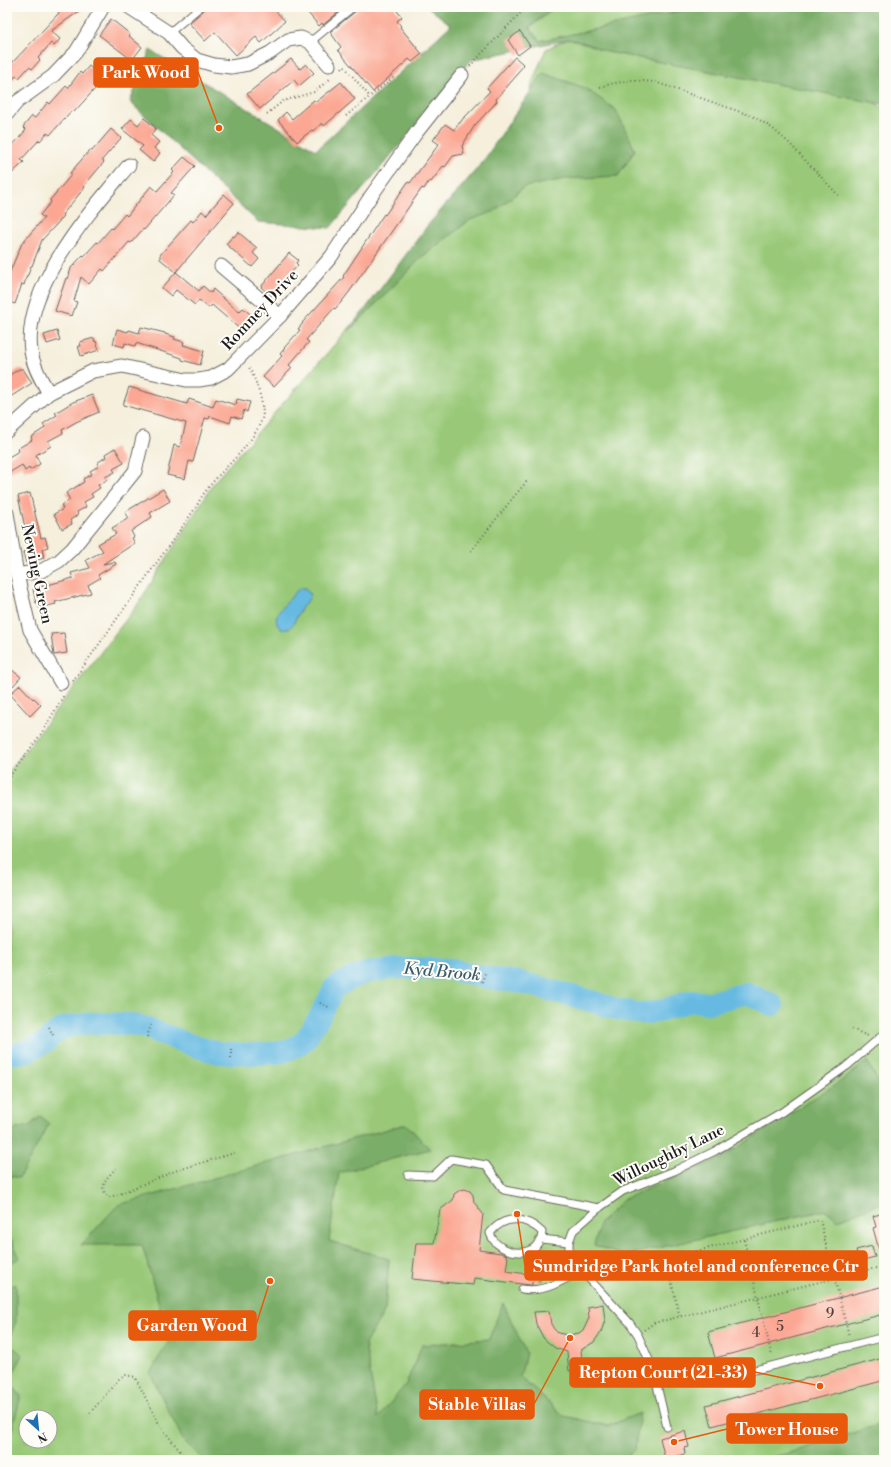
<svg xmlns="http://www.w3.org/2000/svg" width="891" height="1467" font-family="'Libre Bodoni',serif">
<rect width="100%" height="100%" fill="#fdfcf7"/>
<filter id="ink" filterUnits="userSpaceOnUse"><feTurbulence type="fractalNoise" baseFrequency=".025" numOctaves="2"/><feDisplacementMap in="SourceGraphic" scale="8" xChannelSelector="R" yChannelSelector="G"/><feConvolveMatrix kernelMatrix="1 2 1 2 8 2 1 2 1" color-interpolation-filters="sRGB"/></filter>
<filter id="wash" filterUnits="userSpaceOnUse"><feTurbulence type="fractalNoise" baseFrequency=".012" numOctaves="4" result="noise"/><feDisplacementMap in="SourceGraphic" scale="16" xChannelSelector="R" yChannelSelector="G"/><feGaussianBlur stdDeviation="0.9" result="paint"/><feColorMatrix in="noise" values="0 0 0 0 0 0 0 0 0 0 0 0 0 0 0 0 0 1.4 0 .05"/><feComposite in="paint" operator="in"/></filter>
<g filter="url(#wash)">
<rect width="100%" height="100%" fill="#f5efdc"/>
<g fill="#99c978" stroke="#5a724a" fill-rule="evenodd">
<path d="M556,7h151l-167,34 -11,-13z"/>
<path d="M569,39l285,50 30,20v1351h-877v-686l131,-170 77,-123 311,-355 6,-44 14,-33 12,-6zM26,1417h24v24h-24z"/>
</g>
<g fill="#7aad68" stroke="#4b6442">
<path d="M428,7h127l-26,20 11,14 159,-34h185v100l-3,-3 -274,-52 -19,-8 -19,-5 -98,21 -141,168 -72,-6 -128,-120 20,-52 166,100 135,-125z"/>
<path d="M543,73l42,15 31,22 19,40 -17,26 -53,3 -41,8 -29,24 -25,9 -48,37 -73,74 79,-106 54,-62z"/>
<path d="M867,1061l13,24 4,2v115l-46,18 -12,-10 -203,46 -29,-11 6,-22 24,-24 99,-42 124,-80z"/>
<path d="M41,1116l8,8 -30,54 -12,-3v-41l2,-3 20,-5z"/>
<path d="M406,1124l24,25 -91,24 -10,68 60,18 -4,51 -20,34 13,74 28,-34 16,-39 67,-6 14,-36 23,50 -6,24 44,39 44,10 32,-13 -5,36 -11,11h-421l-20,-20 -33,-67 19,-33 -27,-95h-61l37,-40z"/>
<path d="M7,1238l4,1 9,19 -13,7z"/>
<path d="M16,1284v38l-9,20v-54z"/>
<path d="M7,1343l16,12 -14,26 12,15 -14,52z"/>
<path d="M884,1423v37h-127l32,-7z"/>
</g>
<path fill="#66bae2" stroke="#416b7f" d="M302,588h3c2,3 5,5 5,8 -1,5 -7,9 -9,13 -6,8 -7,23 -20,20 -11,-10 0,-20 7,-28 5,-5 6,-10 14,-13z"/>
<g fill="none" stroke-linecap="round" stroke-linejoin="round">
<path stroke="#66bae2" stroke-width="22" d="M7,1055l21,-4 19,-10 9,-9 10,-5 24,-4 39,1 15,3 53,20 23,6 36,1 27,-2 14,-6 8,-6 14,-22 16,-31 15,-8 17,-7 30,-4 51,1 41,9 30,4 72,19 21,7 25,5h11l14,-3 29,-9 17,2 39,-10 26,12"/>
</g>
<g id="blocks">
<g fill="#fba793">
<path d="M63,7h22l-34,24 9,8 -6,7 -3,-3 -13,15 2,2 -8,9 -3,-2 -10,11 -3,-2 -9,10v-29l6,5 46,-49 -1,-2z"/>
<path d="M205,7h67l13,14 -24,22 -5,-6 -20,18 -21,-23 -10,9 -16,-18 14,-12z"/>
<path d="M303,7h42l-22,18 -1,-2 -3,3z"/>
<path d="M358,7h36l8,10 -5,4 4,5 -1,1 22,27 -10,8 -3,-3 -36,33 -35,-42 3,-3 -11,-15 26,-21z"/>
<path d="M111,19l19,15 -1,2 13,11 -10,13 -33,-25z"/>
<path d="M520,31l10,15 -12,9 -10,-15z"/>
<path d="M515,57l9,8 -7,8 1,1 -22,25 1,2 -5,6 -17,18 -13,21 2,8 -11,2 -8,11 -2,-1 -12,16 -2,-1 -5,8 -2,-1 -72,103 -7,9 -8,9 -1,-1 -28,32 3,2 -20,23 3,3 -18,19 -11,-10 19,-21 -2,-2 5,-6h-1l16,-18 -2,-1 5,-6h-1l42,-46 -1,-1 41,-62 1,1 23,-33 2,1 29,-39 -6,-4 12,-16 9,6 5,-7h1l4,-6h1l25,-26 -3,-3z"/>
<path d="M291,59l9,10 6,-5 8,9 -15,13 -5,-6 -34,29 -13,-15z"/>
<path d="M89,66l15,13 -30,33 -2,-2 -22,25 -3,-2 -7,8 -1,-1 -18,20 3,2 -17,16v-36l5,4 14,-16 -3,-3 9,-11 3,2 13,-16 2,2 16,-18 2,2 12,-16 2,2z"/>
<path d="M341,82l14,17 -31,27 -2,-3 -9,8 -1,-1 -15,12 -19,-22 8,-8 6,7 22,-19 2,2z"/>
<path d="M144,118l12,10 -5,7 8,7 -5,6 6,5 -7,9 -14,-12 4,-4 -21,-17 9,-10 7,6z"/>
<path d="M111,129l10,9 -19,22 2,2 -20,24 1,1 -23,28 2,1 -22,24 -10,26h-1l-3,9h-1l-3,10 -2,-1 -7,20 -8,-3v-27h2l13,-31 22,-25 -4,-3 11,-13 -1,-2 22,-26 -2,-1 20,-23 2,1z"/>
<path d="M184,157l11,9 -24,27 3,2 -30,35 -1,-1 -12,14 -2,-1 -25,29 -2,-2 -13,15 -8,-7 -7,24 3,1 -5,14 -17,-5 11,-33 2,1 3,-11 12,-13 1,1 13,-14 1,1 13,-15 1,1 13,-15 2,2 24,-30 6,5 17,-19 -2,-2z"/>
<path d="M224,194l10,9 -58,69 23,19 4,-5 8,7 2,-4 26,23 4,-4 11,9 -12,14 -30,-26 -3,3 -10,-8 -4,5 -19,-15 -5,6 -9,-8 14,-16 -16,-13v-4l31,-35 2,2 9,-11 4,4z"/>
<path d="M238,232l19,16 -4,5 6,6 -7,8 -26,-23 7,-8 1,1z"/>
<path d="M289,253l9,7 -2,3 2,2 -27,31 -10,-9z"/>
<path d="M141,327l24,6v1l10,3 -1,2 10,3 -1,3 21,6 -4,14 -18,-5v-2l-46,-15 -1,3 -10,-3 -1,4 -11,-3 4,-15 11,3 1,-2 10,3z"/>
<path d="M57,331l3,9 -13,4 -3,-9z"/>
<path d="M94,338l1,4 1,-1 3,9 -18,6 -3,-10h3l-1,-4z"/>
<path d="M19,369h4l9,14 -25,16v-22z"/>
<path d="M129,387l58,17 2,-5 24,8 3,-8 20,6 1,-6 13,3 -3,10 -3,-2 -3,9 -9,-3 -2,7 -20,-7 -1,3 -4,-1 -12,44 -4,-1 -4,18 -18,-4 7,-30 6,2 6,-24 -63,-18z"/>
<path d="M92,395l7,17 -23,10 -14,8 1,3 -15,8 3,5 -15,9 4,9 -10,6 -1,-2 -4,3 -3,-6 -15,9v-16l12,-7 -2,-2 15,-9 -1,-3 14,-9 -2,-4 14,-9 -2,-2 18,-11z"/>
<path d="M115,448l9,15 -11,6 2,3 -10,5 2,3 -9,5 2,3 -9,6 2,3 -9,5 2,5 -9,5 1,3 -8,5 2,4 -10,5 -8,-15 9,-5 -2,-4 9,-5 -4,-7 18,-11 -1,-3 9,-5 -2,-3 9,-5 -2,-3 9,-6 -1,-3z"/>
<path d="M163,489l7,12 -20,12 2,4 -21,14 3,6 -2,1 3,5 -32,21 12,-2 1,2 -18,11 2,3 -12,7 3,8 -36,9 1,2 -17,4 -1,-5h-2l-3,-14 40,-11 -2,-5 19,-5 -4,-8 17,-9 -5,-7 18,-10 -4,-6 17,-10 -4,-6z"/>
<path d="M30,493l11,45 4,-1 3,10 -6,2 2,9 -18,5 -3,-11 7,-2 -12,-54z"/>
<path d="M64,633l3,20 -13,2 -3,-21z"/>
<path d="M7,666l14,11 -8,9 -6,-5z"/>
<path d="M20,685l13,14 1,-1 7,7 -11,11 -20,-22z"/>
<path d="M465,1189l5,2 3,4 1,7 9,12 -4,36 22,3 6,2 -1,1 2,1 -2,14 21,3 2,-15 13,1 -2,22 -8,-1v4h-2l-56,-7 -1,7 -61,-6 4,-36h18l6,-33 13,-10 1,-6 6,-4z"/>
<path d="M884,1213v44h-3l-8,-29 3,-1 -3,-11z"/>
<path d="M872,1246l3,11 -16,4 -3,-11z"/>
<path d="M884,1286v28l-169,44 -7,-26z"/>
<path d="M603,1304l2,16 -4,12 -7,10 -13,8 2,19 -14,2 -2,-19 -12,-4 -11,-9 -8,-15 -2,-12 15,-1 2,13 3,5 4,4 10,2 11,-2 5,-4 5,-11 -1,-11z"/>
<path d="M884,1358v20l-3,1 1,2 -170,45 -6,-21z"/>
<path d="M685,1431l4,16 -5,1 1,6 -20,5 -5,-21z"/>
</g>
</g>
</g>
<g filter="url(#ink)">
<use href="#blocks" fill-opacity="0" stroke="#68665f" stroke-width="1"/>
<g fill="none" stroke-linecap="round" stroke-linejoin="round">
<g stroke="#68665f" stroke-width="9">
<g id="lane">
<path d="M169,33l31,-26"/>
<path d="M310,42l43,-35"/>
<path d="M408,1175l25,1 18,-17 35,6 18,25 95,18"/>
<path d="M541,1239l1,-7c-16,-15 -37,-18 -52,1 5,17 31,25 45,14 2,-2 4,-6 6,-8l28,3"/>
<path d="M573,1260l58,5 34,-6"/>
<path d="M522,1289c22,4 41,-8 59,-19"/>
<path d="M653,1369l43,12h9l19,-3 160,-41"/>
<path d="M667,1427l-14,-58 -15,-34 -9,-13 -48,-52 -8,-10 -4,-8v-10l4,-11 26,-23 24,-17 51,-20 41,-20 67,-39 65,-46 37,-32"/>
</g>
</g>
<g stroke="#68665f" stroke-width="15">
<g id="street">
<path d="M129,7l40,26 13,15 15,12 17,5 17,2 17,-3 22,-11 18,-13 13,-2 9,4 19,23"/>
<path d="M7,114l10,-12 36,-26 23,-24 27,-45"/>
<path d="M221,266l59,50"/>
<path d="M49,393c-8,-13 -16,-27 -18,-42 -9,-64 60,-140 98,-186"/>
<path d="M7,431l42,-38 44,-22 29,-5 64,14h13l12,-2 17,-9 52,-53 51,-59 40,-61 45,-63 46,-58"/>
<path d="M7,513l10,62 13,55 31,53"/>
<path d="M17,575l24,-4 18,-10 13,-12 63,-78 8,-33"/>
</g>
</g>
<g stroke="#68665f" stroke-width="2" stroke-dasharray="1 3" stroke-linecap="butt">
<path d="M470,66l56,-59"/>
<path d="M342,68l2,-2 26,31"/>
<path d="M600,87l10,-3 22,-4 23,2 100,35 17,11 17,15 50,53"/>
<path d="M267,114l16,-13 31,-9 17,-14"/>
<path d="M346,116l49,-40"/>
<path d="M471,551l41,-52 16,-19"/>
<path d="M73,681l121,-171c4,-6 7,-13 11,-18 18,-25 46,-44 57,-73 4,-11 -7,-43 -14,-53"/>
<path d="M7,780l34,-46 23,-39"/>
<path d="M482,982l3,-9"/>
<path d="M320,1003l11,5"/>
<path d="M49,1027l5,10"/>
<path d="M852,1029l16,7"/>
<path d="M147,1037l4,-12"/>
<path d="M231,1049v12"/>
<path d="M884,1056v10"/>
<path d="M116,1168l-10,11 -3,8 2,7 4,3 8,-2 58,-24 62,-19"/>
<path d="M744,1240l28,116"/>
<path d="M673,1257l147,-37 29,116"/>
<path d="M668,1268l12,49"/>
<path d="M644,1330l10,-7 230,-57"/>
<path d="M90,1413l29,-34 7,-4 9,2 24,47 28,36"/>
</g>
<use href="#lane" stroke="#fff" stroke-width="7"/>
<use href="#street" stroke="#fff" stroke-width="13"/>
</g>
</g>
<g text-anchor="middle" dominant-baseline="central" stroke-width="4" stroke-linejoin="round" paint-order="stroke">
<g font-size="14" fill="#543f3a">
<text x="830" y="1314">9</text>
<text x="780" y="1327">5</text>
<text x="756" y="1333">4</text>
</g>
<g font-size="16" fill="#1c1c1c" stroke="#fdfcf7">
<text transform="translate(260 310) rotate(-47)">Romney Drive</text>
<text transform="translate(37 574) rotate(78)">Newing Green</text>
<text transform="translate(669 1155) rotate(-26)">Willoughby Lane</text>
</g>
<g font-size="17" font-style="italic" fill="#3a5b6b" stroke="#fdfcf7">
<text transform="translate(442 972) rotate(5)">Kyd Brook</text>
</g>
</g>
<path fill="none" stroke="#e8590c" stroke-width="1.5" d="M219 128L198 72M517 1214L525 1266M270 1281L256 1325M820 1386L755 1372M570 1338L534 1404M674 1442L727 1429"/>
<g fill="#e8590c" stroke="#fdfcf7" stroke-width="1.5">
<circle cx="219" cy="128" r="4"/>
<circle cx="517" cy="1214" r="4"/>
<circle cx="270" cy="1281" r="4"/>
<circle cx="820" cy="1386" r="4"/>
<circle cx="570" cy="1338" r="4"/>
<circle cx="674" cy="1442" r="4"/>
</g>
<g fill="#e8590c" stroke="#e8590c" stroke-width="1.5">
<rect x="94" y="58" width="104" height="29" rx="4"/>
<rect x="525" y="1251" width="342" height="29" rx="4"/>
<rect x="129" y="1311" width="127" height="29" rx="4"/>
<rect x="570" y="1358" width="185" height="29" rx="4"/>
<rect x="420" y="1390" width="114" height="29" rx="4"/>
<rect x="727" y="1414" width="120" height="29" rx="4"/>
</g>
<g font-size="17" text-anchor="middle" font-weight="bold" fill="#fff">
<text x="146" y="78">Park Wood</text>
<text x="696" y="1272">Sundridge Park hotel and conference Ctr</text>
<text x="192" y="1331">Garden Wood</text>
<text x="663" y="1378">Repton Court (21-33)</text>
<text x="477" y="1410">Stable Villas</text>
<text x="787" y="1435">Tower House</text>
</g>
<rect width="891" height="1467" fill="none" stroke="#fdfcf7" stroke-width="24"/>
<g transform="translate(38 1429) rotate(153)"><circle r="19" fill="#fdfcf7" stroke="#a3a29f"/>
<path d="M0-3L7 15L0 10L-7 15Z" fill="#1f6fb2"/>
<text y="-6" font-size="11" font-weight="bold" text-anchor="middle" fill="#1c1c1c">N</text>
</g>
</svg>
